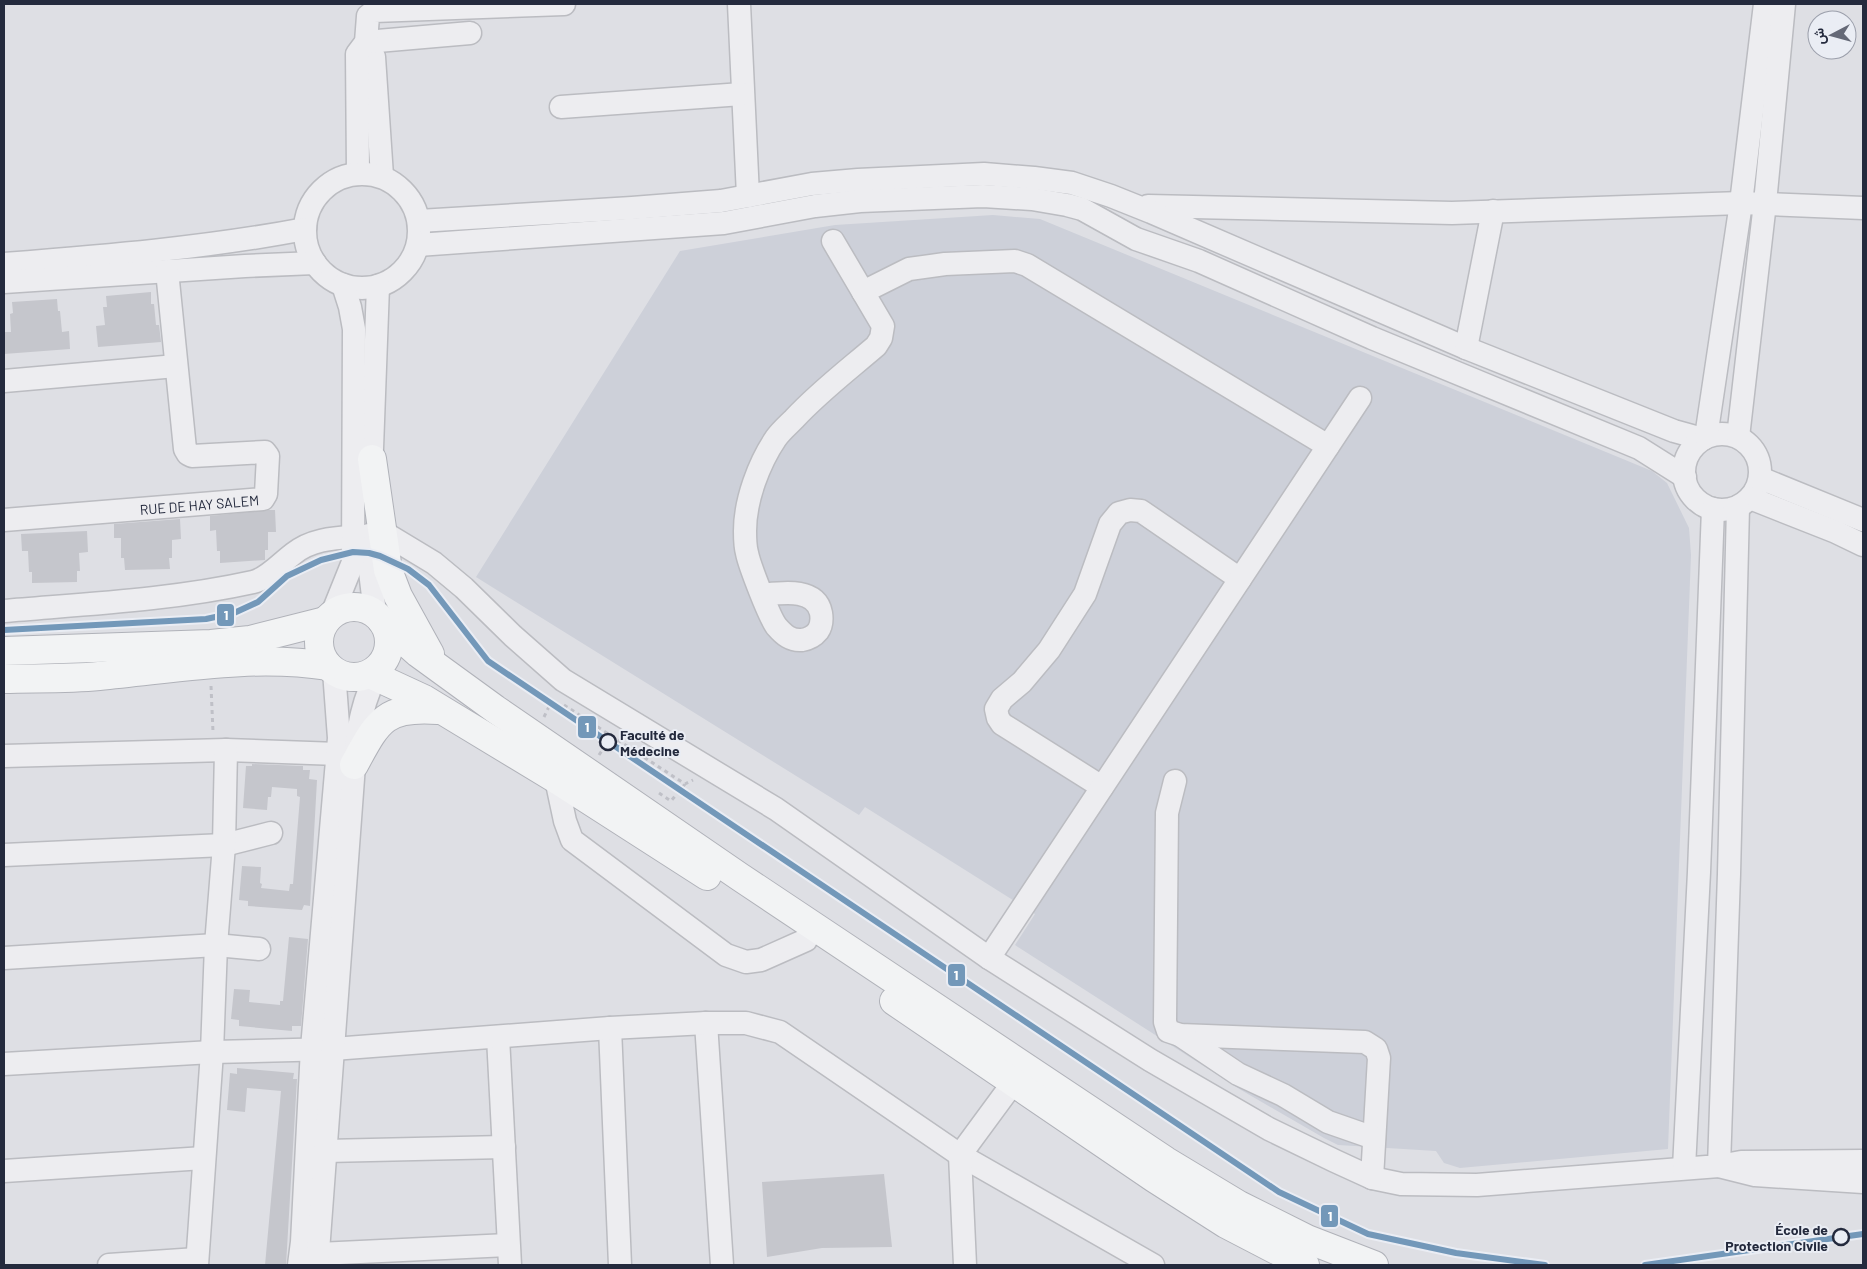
<svg xmlns="http://www.w3.org/2000/svg" width="1867" height="1269" font-family="Barlow,Vazirmatn,sans-serif">
<rect width="100%" height="100%" fill="#dedfe4"/>
<path fill="#cdd0d9" d="M993,215l47,4 612,252 15,12 22,45 2,27 -23,594 -208,19 -16,-5 -8,-12 -98,-6 -14,-7 -83,-48 -226,-145 20,-31 -170,-107 -6,8 -383,-238 204,-326 155,-26z"/>
<g fill="#c5c6cc">
<path d="M151,292v12h3l2,21h3l2,17 -63,5 -2,-21 9,-1 -2,-18h4l-1,-11z"/>
<path d="M57,299l1,12h2l2,21 7,-1 1,18 -66,5v-22h7l-1,-18 3,-1 -1,-11z"/>
<path d="M269,510h6l1,22h-8v18h-3v10l-45,3v-12h-3l-1,-21 -6,1v-15z"/>
<path d="M180,519l1,20 -9,1v18h-3l1,11 -45,1 -1,-12h-3v-20h-7v-14z"/>
<path d="M87,531l1,21 -9,1 1,18h-3v11l-45,1v-11h-3l-1,-21h-6l-1,-17z"/>
<path d="M252,764l51,2v4h7l-1,9 8,1 -7,126 -6,-1 -2,5 -54,-4v-5l-9,-1 3,-34 19,1 -1,16 2,1 -1,4 28,3 1,-7h3l7,-87 -3,-1v-7l-25,-2 -1,10h-3l-1,13 -24,-2 3,-42h6z"/>
<path d="M289,937l19,2 -7,87h-9v5l-53,-5v-6l-8,-1 3,-30 16,1 -1,12 31,3v-4h3z"/>
<path d="M237,1068l57,5 -1,6h4l-11,186h-21l16,-174 -34,-3 -2,24 -18,-2 3,-37 7,1z"/>
<path d="M884,1174l8,73 -70,1 -55,9 -5,-75z"/>
</g>
<g fill="none" stroke-linecap="round" stroke-linejoin="round">
<g stroke="#bbbcc1" stroke-width="25">
<g id="minor">
<path d="M739,4l9,192"/>
<path d="M366,42l8,15 8,119"/>
<path d="M366,42l104,-9"/>
<path d="M561,107l181,-13"/>
<path d="M358,173l-1,-119 9,-12 2,-26 6,-5 190,-7"/>
<circle cx="362" cy="231" r="57"/>
<path d="M1148,206l304,7 289,-10 122,5"/>
<path d="M419,221l213,-13 89,-7 91,-17 46,-4 126,-6 50,4 38,5 39,13 40,16 315,136 208,83 29,8"/>
<path d="M418,245l306,-22 91,-17 45,-5 123,-5 49,3 35,6 15,4 54,30 63,22 173,77 267,110 46,29"/>
<path d="M4,264c101,-8 201,-16 301,-35"/>
<path d="M4,282l241,-16 70,-3"/>
<path d="M863,292l46,-23 36,-5 70,-3 12,4 301,181"/>
<path d="M1466,348l27,-137"/>
<path d="M4,381l172,-15"/>
<circle cx="1722" cy="472" r="38"/>
<path d="M1706,437l35,-234 24,-199"/>
<path d="M1738,437l27,-234 19,-199"/>
<path d="M371,475l7,-189"/>
<path d="M1760,478l103,42"/>
<path d="M1750,498l86,34 27,13"/>
<path id="s1" d="M4,520l259,-21 3,-5 2,-38 -3,-4 -73,4 -4,-2 -3,-5 -18,-178"/>
<path d="M381,531l53,32 30,25 49,48 50,44 213,129 213,149 161,102 119,69 66,32 37,17 29,6 76,1 242,-19 10,-292 9,-367"/>
<path d="M369,535v28l6,50"/>
<path d="M762,595c19,-2 54,-8 59,18 1,6 1,12 -3,18 -4,5 -9,8 -16,9 -11,1 -18,-5 -25,-13 -7,-8 -28,-63 -30,-74 -2,-7 -2,-15 -2,-22 0,-31 14,-68 31,-93 5,-7 12,-13 18,-19 25,-27 54,-49 82,-73l5,-8 2,-12 -50,-85"/>
<path d="M4,611c82,-7 168,-11 249,-29 14,-3 28,-19 40,-28 17,-14 39,-16 60,-17"/>
<path d="M332,614l21,-52 1,-233 -4,-22 -7,-22"/>
<path d="M4,756l222,-6 112,4"/>
<path d="M556,779l9,42 7,19 154,115 20,7 15,-2 45,-20"/>
<path d="M1175,781l-8,32 -2,209 3,9 12,4 185,7 11,7 3,9 -7,120"/>
<path d="M1102,787l-100,-63 -4,-6 -2,-9 6,-10 20,-17 27,-32 36,-56 25,-70 9,-11 11,-3 11,1 99,68"/>
<path d="M4,855l220,-10 47,-12"/>
<path d="M4,958l212,-13 43,4"/>
<path d="M989,958l371,-560"/>
<path d="M706,1023l16,242"/>
<path d="M610,1028l10,237"/>
<path d="M1180,1035l58,39 45,21 45,27 46,16"/>
<path d="M498,1037l12,228"/>
<path d="M4,1064l208,-12 121,-3 277,-21 96,-5h40l34,9 180,123 193,110"/>
<path d="M326,1151l178,-4"/>
<path d="M1863,1161l-122,1 -22,4 36,9 108,7"/>
<path d="M1684,1168l15,-296 14,-363"/>
<path d="M4,1171l200,-13"/>
<path d="M318,1254l190,-9"/>
<path d="M109,1265l88,-6"/>
<path d="M197,1265l15,-213 4,-107 8,-100 2,-95"/>
<path d="M299,1265l3,-23 10,-194 27,-310 -5,-67"/>
<path d="M317,1265l37,-500c4,-37 8,-66 27,-99"/>
<path d="M965,1265l-5,-110 53,-72"/>
</g>
</g>
<g stroke="#b0b2b9" stroke-width="30">
<g id="highway">
<path d="M372,459l16,111 10,26 32,58"/>
<circle cx="354" cy="642" r="35"/>
<path d="M382,621l36,32 77,56 245,168 426,284 73,44 68,34 67,26"/>
<path d="M4,651l207,-7 39,-4 75,-19"/>
<path d="M370,674l54,25 18,11 114,69 151,97"/>
<path d="M4,679c31,-1 64,0 95,-3 76,-7 153,-22 229,-10"/>
<path d="M354,765c24,-44 30,-59 84,-55"/>
<path d="M894,1001l260,177 72,46 79,41"/>
</g>
</g>
<g stroke="#bfc0c7" stroke-width="3" stroke-dasharray="4 4" stroke-linecap="butt">
<path d="M211,686l2,46"/>
<path d="M564,705l121,79 8,-4"/>
<path d="M544,717l9,-19"/>
<path d="M599,755l13,-19"/>
<path d="M659,793l12,8 14,-17"/>
</g>
<use href="#minor" stroke="#ededf0" stroke-width="22"/>
<use href="#highway" stroke="#f2f3f4" stroke-width="28"/>
<g stroke="#eaedf4" stroke-width="10">
<g id="tram-1">
<path d="M4,630l202,-11 28,-6 24,-11 29,-26 34,-16 32,-8 16,1 11,3 28,13 21,16 59,76 791,531 89,42 88,19 89,12"/>
<path d="M1645,1265l218,-31"/>
</g>
</g>
<use href="#tram-1" stroke="#7398b9" stroke-width="6"/>
</g>
<g fill="#eaedf4" stroke="#242a3d" stroke-width="2.5">
<circle cx="608" cy="742" r="8"/>
<circle cx="1841" cy="1237" r="8"/>
</g>
<g text-anchor="middle" dominant-baseline="central" stroke-width="4" stroke-linejoin="round" paint-order="stroke">
<g font-size="14" fill="#242a3d" stroke="#eaedf4">
<text stroke="none"><textPath href="#s1" startOffset="196">RUE DE HAY SALEM</textPath></text>
</g>
<g font-size="14" font-weight="bold" fill="#242a3d" stroke="#eaedf4" text-anchor="start">
<text x="620" y="734">Faculté de<tspan x="620" dy="16">Médecine</tspan></text>
<text x="1828" y="1229" text-anchor="end">École de<tspan x="1828" dy="16">Protection Civile</tspan></text>
</g>
</g>
<g stroke="#eaedf4" stroke-width="2">
<rect x="216" y="603" width="19" height="24" rx="5" fill="#7398b9"/>
<rect x="577" y="715" width="20" height="24" rx="5" fill="#7398b9"/>
<rect x="947" y="963" width="19" height="24" rx="5" fill="#7398b9"/>
<rect x="1320" y="1204" width="19" height="24" rx="5" fill="#7398b9"/>
</g>
<g font-size="14" text-anchor="middle" font-weight="bold" fill="#fff">
<text x="226" y="620">1</text>
<text x="587" y="732">1</text>
<text x="956" y="980">1</text>
<text x="1330" y="1221">1</text>
</g>
<rect width="1867" height="1269" fill="none" stroke="#242a3d" stroke-width="10"/>
<g transform="translate(1832 35) rotate(264)"><circle r="24" fill="#eaedf4" stroke="#9b9fab"/>
<path d="M0-4L9 19L0 12L-9 19Z" fill="#656977"/>
<text y="-8" font-size="14" font-weight="bold" text-anchor="middle" fill="#242a3d">ش</text>
</g>
</svg>
